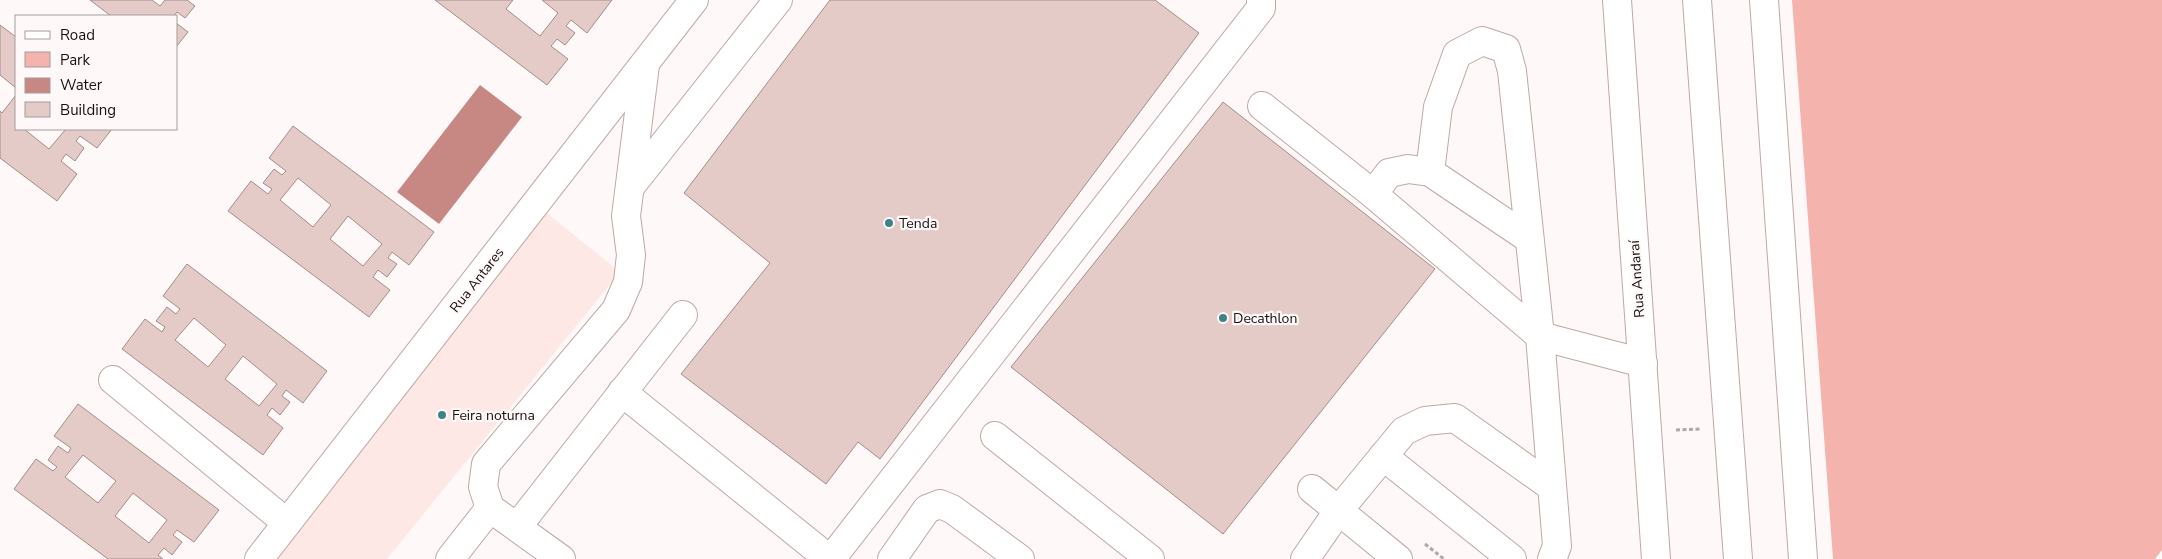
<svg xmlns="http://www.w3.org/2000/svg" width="2162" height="559" font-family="'Nunito Sans',sans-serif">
<rect width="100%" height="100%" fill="#fef9f8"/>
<path fill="#fde8e5" d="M542,209l78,63 -233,287h-121z"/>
<path fill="#f5b3ad" d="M1792,0h370v550l-7,9h-322z"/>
<path fill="#c78883" d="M480,85l42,32 -83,107 -42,-32z"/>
<g fill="#e4cbc8" stroke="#a38b89" fill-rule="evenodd">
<path d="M90,0h62l8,6 5,-6h22l8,6 -10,12 -8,-6 -3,4h-63z"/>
<path d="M435,0h78l-7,9 34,27 18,-23 -16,-13h70l-25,33 -16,-13 -5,6 9,7 -10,12 -8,-6 -6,7 17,13 -21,26z"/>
<path d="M830,0h325l44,33 -319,426 -22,-17 -32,42 -145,-110 89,-111 -86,-70z"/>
<path d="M176,23l12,9 -12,15z"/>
<path d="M0,25l16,12v51l-16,-13z"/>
<path d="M16,95v34h8l25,20 17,-20h46l-15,19 -17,-12 -4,5 8,7 -9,13 -9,-7 -5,7 16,13 -20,27 -57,-43v-47l2,2z"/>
<path d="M1223,102l212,167 -212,265 -212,-167z"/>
<path d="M293,126l141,106 -25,33 -17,-13 -4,6 9,6 -10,13 -9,-7 -5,7 17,13 -21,27 -141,-106 23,-30 17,13 4,-5 -9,-6 11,-14 8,6 4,-4 -17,-13zM298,178l33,27 -18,22 -33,-27zM348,216l34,28 -19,22 -33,-27z"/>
<path d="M187,264l140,107 -24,32 -17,-13 -4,6 8,6 -10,13 -8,-7 -5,7 16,13 -20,27 -141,-106 23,-30 17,13 3,-5 -9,-6 11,-14 9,7 4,-5 -17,-13zM194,318l32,27 -18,22 -33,-27zM243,356l34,28 -18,22 -34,-27z"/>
<path d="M78,404l141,106 -25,32 -17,-12 -4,5 9,7 -10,13 -8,-7 -6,7 5,4h-55l-94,-70 22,-30 17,12 4,-4 -9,-7 10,-14 10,7 3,-5 -17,-12zM83,455l33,26 -18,22 -33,-26zM133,493l34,27 -18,23 -34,-27z"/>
</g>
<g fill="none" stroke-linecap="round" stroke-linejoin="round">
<g stroke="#bfa7a5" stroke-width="30">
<g id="minor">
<path d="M1617,0l39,559"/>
<path d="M1697,0l41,559"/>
<path d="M1764,0l39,559"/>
<path d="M1262,106l111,88 167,142 103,27"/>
<path d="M1430,172l8,-65 19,-53 25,-13 24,8 6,22 28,265 17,210 -5,13"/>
<path d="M630,187l148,-187"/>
<path d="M1373,194l16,-21 19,-4 22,3 98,66"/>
<path d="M113,380l174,143"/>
<path d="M622,392l207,167"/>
<path d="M995,436l155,123"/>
<path d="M1383,456l129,103"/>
<path d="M1312,489l86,70"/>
<path d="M517,527l166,-212"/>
<path d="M259,559l435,-559"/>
<path d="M450,559l40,-51"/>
<path d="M561,559l-71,-51 -7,-21 3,-23 130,-154 12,-28 3,-27 -5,-39 19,-151"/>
<path d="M831,559l430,-551v-8"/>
<path d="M892,559l35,-50 13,-5 12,5 68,50"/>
<path d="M1305,559l34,-49 65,-79 21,-10 30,-3 97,69"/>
</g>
</g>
<g stroke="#aea8a7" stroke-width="3" stroke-dasharray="4 2.5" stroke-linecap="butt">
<path d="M1676,430l24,-1"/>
<path d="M1425,544l19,15"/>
</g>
<use href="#minor" stroke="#fff" stroke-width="28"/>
</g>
<g fill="#3c848b" stroke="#fef9f8" stroke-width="2">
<circle cx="889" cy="223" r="5"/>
<circle cx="1223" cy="318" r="5"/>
<circle cx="442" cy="415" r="5"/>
</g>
<g text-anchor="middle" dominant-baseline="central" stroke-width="4.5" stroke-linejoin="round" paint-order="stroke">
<g font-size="14" fill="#191110" stroke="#fef9f8" text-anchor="start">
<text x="899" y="223">Tenda</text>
<text x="1233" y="318">Decathlon</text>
<text x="452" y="415">Feira noturna</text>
</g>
<g font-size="14" fill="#191110" stroke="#fef9f8">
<text transform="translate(1637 279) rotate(-94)">Rua Andaraí</text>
<text transform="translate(477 280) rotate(-52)">Rua Antares</text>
</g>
</g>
<rect x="15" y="15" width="162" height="115" fill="#fef9f8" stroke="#a29c9b"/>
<rect x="25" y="31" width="25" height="8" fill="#ffffff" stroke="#a29c9b"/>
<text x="60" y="40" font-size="15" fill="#191110">Road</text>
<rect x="25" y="52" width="25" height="15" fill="#f5b3ad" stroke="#a29c9b"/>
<text x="60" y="65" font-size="15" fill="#191110">Park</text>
<rect x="25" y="78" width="25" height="15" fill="#c78883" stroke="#a29c9b"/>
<text x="60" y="90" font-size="15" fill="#191110">Water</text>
<rect x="25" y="102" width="25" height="15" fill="#e4cbc8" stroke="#a29c9b"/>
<text x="60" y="115" font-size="15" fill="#191110">Building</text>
</svg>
